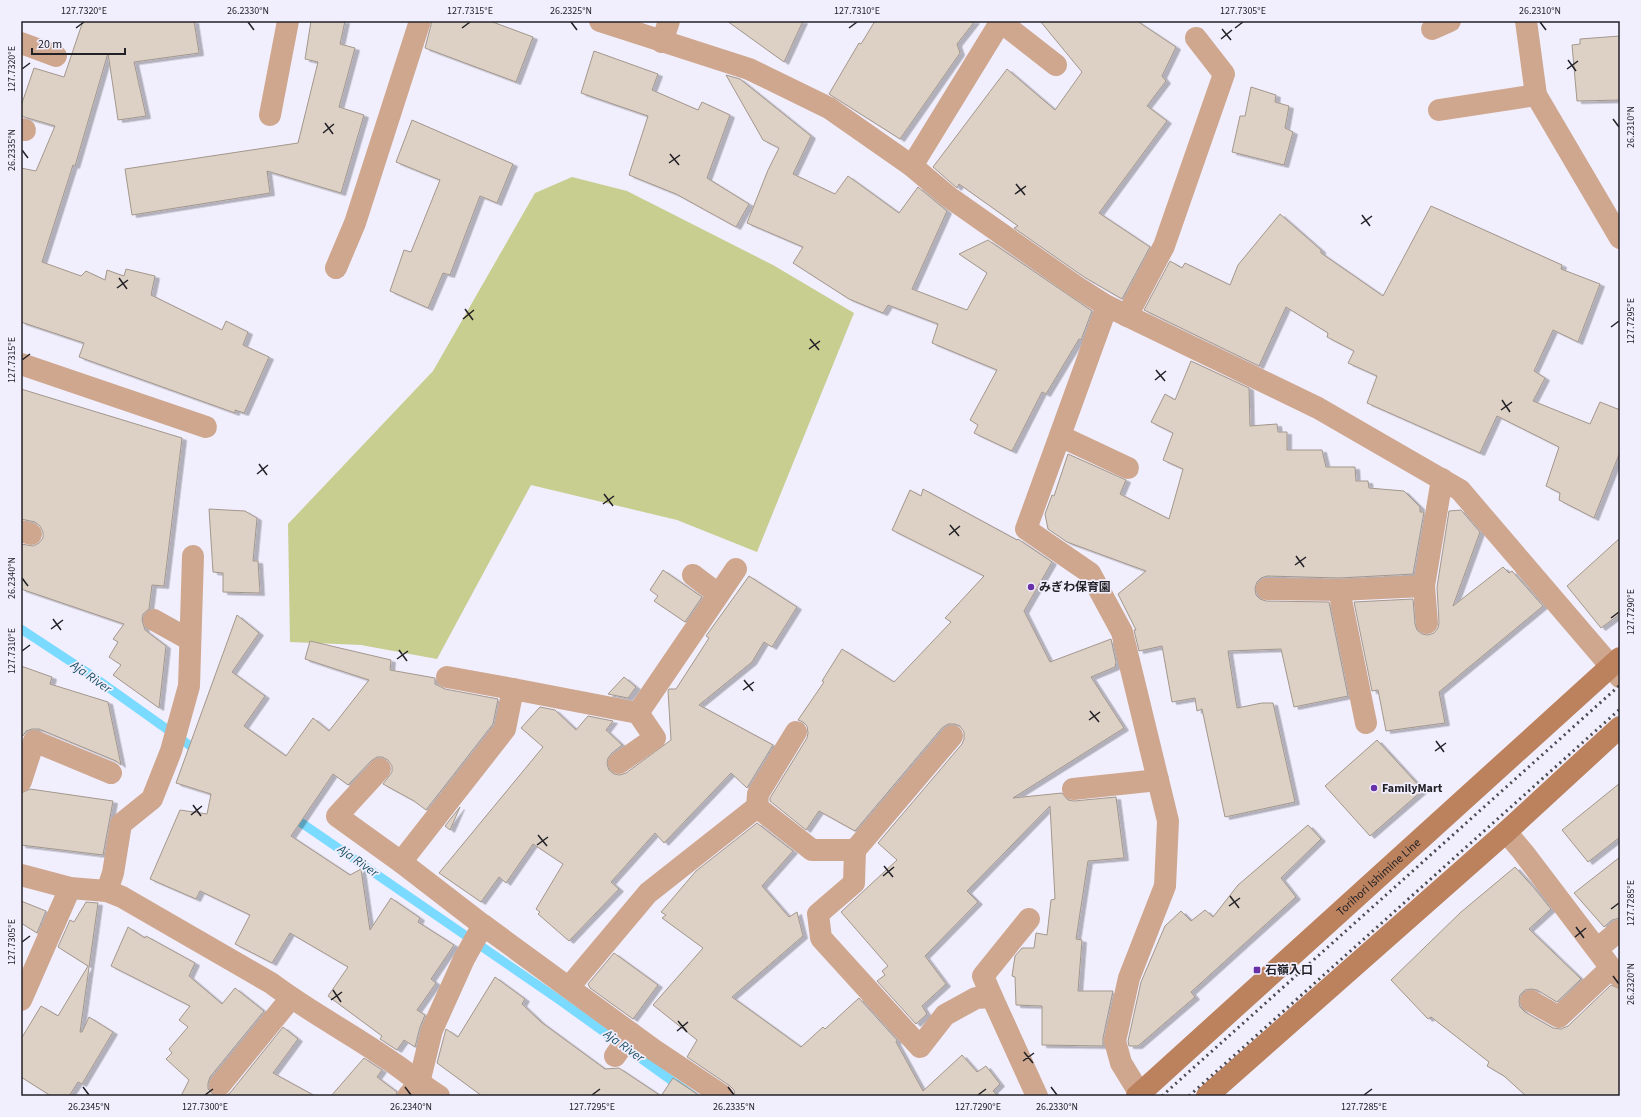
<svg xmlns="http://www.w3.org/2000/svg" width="1641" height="1117" font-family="'Source Sans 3','Noto Sans JP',sans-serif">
<defs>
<filter id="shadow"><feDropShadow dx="4.5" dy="2.5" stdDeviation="0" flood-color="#0004"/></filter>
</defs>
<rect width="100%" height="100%" fill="#f1effe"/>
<path fill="#c8cd90" d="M572,177l55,14 146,74 81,48 -97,239 -80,-32 -146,-35 -94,174 -76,-14 -71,-3 -2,-118 145,-153 102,-178z"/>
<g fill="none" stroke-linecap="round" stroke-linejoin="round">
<g stroke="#7bdaff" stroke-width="9">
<path d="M21,629l67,44 111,79"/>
<path d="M290,815l268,184 135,97"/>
</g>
</g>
<g fill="#ddd0c5" stroke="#a3978d" filter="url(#shadow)">
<path d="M83,21h111l5,32 -65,9 12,54 -28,4 -10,-67 -33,113 -2,-1 -31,97 39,14 5,-5 19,9 2,-10 17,6 2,-7 29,7 -4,19 71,35 4,-9 22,11 -5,13 26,12 -25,56 -9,-3v3l-156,-56 5,-14 -63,-21v-154l15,3 19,-45 -34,-10v-10l13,-38 30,9z"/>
<path d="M311,21h34l-5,23 15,4 -16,59 25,8 -23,78 -74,-22 3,22 -138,22 -7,-46 173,-26 20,-81 -13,-3z"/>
<path d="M432,21h58l43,16 -17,45 -91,-34z"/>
<path d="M727,21h76l-19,41z"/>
<path d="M875,21h100l-18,23 3,9 -60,86 -71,-45 30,-51 2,1z"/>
<path d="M1040,21h97l39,26 -14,29 4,5 -19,25 20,15 -68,92 51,34 -28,52 -38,-22 -70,-49 4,-2 -59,-42 -2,4 -24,-21 74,-98 48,41 27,-38z"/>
<path d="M1620,36v64l-43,1 -5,-56 8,-1v-5z"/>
<path d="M594,51l64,23 -6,16 46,20 4,-8 28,13 -23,63 42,26 -13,23 -60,-33 -47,-19 19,-59 -67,-23z"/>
<path d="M726,75l14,4 71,57 -18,38 42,20 13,-18 51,37 19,-26 29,24 -35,78 55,21 20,-37 -28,-19 29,-14 104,71 -11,29 -2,-1 -33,55 -4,-2 -30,59 -38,-18 4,-8 -8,-5 27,-50 -65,-27 6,-19 -50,-19 -5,8 -34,-14 -56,-36 10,-16 -56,-24 21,-53 11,-22 -16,-8z"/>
<path d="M1251,87l25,8 -1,7 14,4 -4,22 8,4 -9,33 -52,-13 8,-36h5z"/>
<path d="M412,120l101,44 -16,39 -17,-7 -30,79 -7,-2 -15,35 -38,-17 14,-41 7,2 29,-72 -44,-18z"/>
<path d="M1431,206l131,59 -1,4 39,15 -22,58 -25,-12 -19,41 11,7 -12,23 57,23 10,-22 20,8v42l-26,66 -35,-18 1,-7 -14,-7 13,-39 -62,-31 -17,37 -113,-50 10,-27 -29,-13 6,-12 -27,-14 1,-4 -42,-26 -27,59 -115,-56 26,-49 12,7 3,-5 45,22 8,-20 42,-51 41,36v3l62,43z"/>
<path d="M1191,361l58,27 1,38 27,-2 1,8h9v18h35l4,17h29l1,14h12l1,7 35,3 16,16v5h4l-11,62 -74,4 -72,-2 -6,2 -4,4 -2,6 1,7 4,4 6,2 63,1 19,94 -54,11 -13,-58 -53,2 9,57 25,-5h11l22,99 -70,15 -23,-108 -5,2 -2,-13 -23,4 -10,-56 -23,5 -5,-21h2l-18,-36 28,-23 -79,-29 -19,-13 -3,-15 7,-19 2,1 14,-42 58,26 -6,14 49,25 14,-50 -20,-9 10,-27 -22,-11 14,-28 10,6z"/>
<path d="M21,389l161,49 -18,148 -12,-1 -3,24 -6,5 -1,6 3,10 21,16 -7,62 -46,-33 8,-10 -12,-8 9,-15 -5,-3 11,-15 -103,-35v-45l12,2 6,-3 4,-5v-6l-3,-6 -5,-4 -14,-3z"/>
<path d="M923,489l94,51 1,-1 34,23 -28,49 26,51 61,-23 5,23 -1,5 -24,10 33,51 -111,70 49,-5 6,7 6,1 42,-4 8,61 -36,3 -12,78 6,1 -4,51h35l-10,47v8l-61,-1v-39l-26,-1 -1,-28 -3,-1 3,-20 7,-8h12l2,-15 11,2 4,-35 4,-1 -5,-93 -83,85 11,11 -53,54 21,28 -24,22 5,8 -11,10 -39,-43 8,-6 -3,-4 6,-5 -47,-54 56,-52 -19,-17 84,-99 2,-5v-7l-4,-6 -5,-2h-7l-6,4 -87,103 -36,-20 -13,19 -36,-29v-3l37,-60 1,-5 -1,-7 -4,-4 -5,-2 26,-38 -2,-1 20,-32 52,33 57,-60 -6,-4 39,-42 -92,-46 18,-40 11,6z"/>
<path d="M209,509l36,2 12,7 -4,43h5l2,32 -37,-1v-19l-10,-1z"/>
<path d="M1461,510l19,22 -27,74 50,-39 6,6 3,-2 31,35 -104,86 6,31 -59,8 -8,-41 -6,1 -18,-89 59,-3 2,25 2,6 5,4 6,1 6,-2 4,-5 1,-6 -2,-35 12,-76z"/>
<path d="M1620,538v76l-19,14 -34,-42z"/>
<path d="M663,570l39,27 -17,25 -31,-21 4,-5 -8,-6z"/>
<path d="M749,576l48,31 -25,40 -8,-5 -12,20 -53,43 74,40 -26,43 -16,-15 -67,70 -9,-10 -44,49 8,7 -50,52 -31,-27 2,-2 -4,-3 27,-45 -30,-20 -27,39 -7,-6 -18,25 -42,-29 104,-126 -22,-19 19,-21 15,3 21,20 12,-14 25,5 -7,9 16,15 -10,8 -4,5 -1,6 2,6 5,4 6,1 6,-2 45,-33 -3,-49 1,-2h7l33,-51 -3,-2z"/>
<path d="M237,615l22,18 -27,39 33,24 -21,30 42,30 27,-38 16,13 40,-51 -64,-21 5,-18 81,19 -1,10 45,8v6l10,5 53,10 -5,25 -67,86 -12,-9 -31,-17 9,-12v-6l-4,-6 -6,-3h-5l-6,4 -23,24 -15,-11 -42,62 59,39 11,-6 9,61 21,-32 29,20 -2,4 36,23 -23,34 5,4 -19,27 8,5 -5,12 -5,20 -11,-7 -7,10 -17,-11 2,-3 -54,-40 20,-29 -58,-34 -18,30 -37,-19 15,-29 -50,-24 -4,8 -46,-20 30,-69 27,4 4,-20 -35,-11z"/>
<path d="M21,666l31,11 -2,7 58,18 13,63 -5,-4 -77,-32h-7l-6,2 -3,5 -2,-1z"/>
<path d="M624,677l12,10 -8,11 -20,-4z"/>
<path d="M1377,740l46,50 -53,46 -45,-50z"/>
<path d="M1620,783v54l-32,25 -26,-32z"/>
<path d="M30,789l83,12 -10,54 -82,-10v-52z"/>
<path d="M460,807l-10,23 -5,-4z"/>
<path d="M757,823l36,28 -31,35 27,31 8,-5 6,24 -71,61 69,50 22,-20 2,2 34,-31 38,42 -1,2 27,49 39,-36 15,17 9,-6 14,18 -7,7 5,5h-263l-1,-6 -4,-4 -43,-29 10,-17 -44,-35 50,-57 -41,-30 4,-3 -5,-3 35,-41z"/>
<path d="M1308,825l13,14 -40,39 15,19 -105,95 4,5 -57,49h-9l-1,-5 13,-59 24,-56 16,-15 10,10 14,-11 8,7 25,-32z"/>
<path d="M1620,857v61l-8,2 -8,7 -30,-34z"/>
<path d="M1515,867l20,22 16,20 -22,20 52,50 -24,23 -20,-12 -6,-1 -6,1 -5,5 -1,6 1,6 5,5 28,16 8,1 7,-3 43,-41 9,4v107h-94l-22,-20 -17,-10 2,-4 -58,-45 -3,2 -37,-39 70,-68z"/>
<path d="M21,901l25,10 -9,22 -16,-10z"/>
<path d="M86,902l12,1 -18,129h2l7,-15 24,15 -31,52 -4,-2 -9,14h-18l-30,-19v-38l20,-33 17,10 30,-50 -30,-19 12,-27 4,2z"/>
<path d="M128,927l17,11 1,-2 49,27 -6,13 33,28 13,-16 29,23 -54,66 -2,6v6l7,7h-34l8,-16 -23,-21 6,-6 -3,-4 19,-22 -9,-7 11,-14 -79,-40z"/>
<path d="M614,953l44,32 -25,34 -43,-31 -2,-4z"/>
<path d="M495,977l30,22 -3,5 19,18 64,47 14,-1 42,28h-179l-45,-33 9,-34 12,8z"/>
<path d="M283,1027l15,12 -25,34 42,23h-90l5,-3z"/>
<path d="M364,1058l18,12 -5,7 20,15 -1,4h-65z"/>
<path d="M673,1078l27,18h-39z"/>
</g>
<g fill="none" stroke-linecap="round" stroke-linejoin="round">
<g stroke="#cfa78f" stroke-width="22">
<path d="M600,21l149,48 80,39 83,58 37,31 128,90 30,19 211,102 142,82 160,187"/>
<path d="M1526,21l10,74 84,143"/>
<path d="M1001,22l55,43"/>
<path d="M1432,29l18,-8"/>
<path d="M662,42l7,-21"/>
<path d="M21,43l35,13"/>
<path d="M1439,110l97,-15"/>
<path d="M270,115l18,-94"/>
<path d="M21,129l4,1"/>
<path d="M912,166l89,-145"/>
<path d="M336,268l19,-45 65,-202"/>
<path d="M1107,306l-81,223 64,44 32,59 46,189 -3,65 -36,92 -14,63 6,22 19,31"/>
<path d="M1127,316l37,-70 60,-172 -28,-36"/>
<path d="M21,364l185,63"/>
<path d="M1060,436l68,32"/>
<path d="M21,531l10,3"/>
<path d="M693,575l25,19"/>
<path d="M1424,586l3,37"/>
<path d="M1267,589l72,1"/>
<path d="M154,620l36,20"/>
<path d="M447,677l66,12"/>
<path d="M1366,723l-27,-133 85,-4 18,-107"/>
<path d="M619,763l36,-25 -17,-25"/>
<path d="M380,769l-43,47 64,46 83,64"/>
<path d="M21,781l13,-40 77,32"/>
<path d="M1073,789l85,-9"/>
<path d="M757,807l1,-13 38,-62"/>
<path d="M1506,832l17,20 88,116 9,9"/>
<path d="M855,850l-1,33 -36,31 3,24 99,109 25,-32 31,-17 16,-1 45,99"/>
<path d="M401,862l104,-133 8,-40 125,24 98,-144"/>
<path d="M21,875l49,13 37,3 15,6 149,86c41,31 87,54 128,84 14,10 25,20 40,29"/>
<path d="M107,891l6,-18 8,-49 31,-25 19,-48 18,-65 4,-130"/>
<path d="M1597,949l23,-19"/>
<path d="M569,987l79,-94 109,-86 55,43h43l97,-114"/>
<path d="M992,997l-9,-21 46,-57"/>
<path d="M21,1000l49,-112"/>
<path d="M1531,1001l28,16 52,-49"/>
<path d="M615,1056l16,-23"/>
<path d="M220,1085l71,-87"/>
<path d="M408,1096l11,-13 13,-53 32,-71 19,-34 171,125 69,46"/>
</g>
<g stroke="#bc825e" stroke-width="22">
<path id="s1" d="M1137,1096l483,-438"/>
<path d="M1207,1096l299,-264 114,-105"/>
</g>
<g stroke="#4c4b52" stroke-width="3" stroke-dasharray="2 4" stroke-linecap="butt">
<path d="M1162,1096l458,-411"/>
<path d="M1189,1096l431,-387"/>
</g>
</g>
<path fill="none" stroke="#222126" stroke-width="1.5" d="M248,22l6,8M571,22l6,8M1540,22l6,8M76,28l8,-6M462,28l8,-6M849,28l8,-6M1235,28l8,-6M1222,29l9,11M1221,39l11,-9M1568,60l8,11M22,69l8,-6M1567,69l11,-8M1613,119l6,8M325,123l8,11M323,133l11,-9M22,150l6,8M670,154l9,11M669,163l11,-8M1016,184l9,11M1015,194l11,-8M1362,215l8,11M1361,224l11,-8M119,278l8,11M117,288l11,-8M465,309l8,11M463,319l11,-9M1611,327l8,-6M810,339l9,11M809,349l11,-8M22,360l8,-6M1156,370l9,11M1155,380l11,-9M1502,400l8,12M1501,410l11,-8M259,464l8,11M257,474l11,-9M604,494l9,12M603,504l11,-8M950,525l9,11M949,535l11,-9M1296,556l8,11M1295,565l11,-8M22,578l6,8M1611,618l8,-6M53,619l8,11M51,629l12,-9M399,650l8,11M22,651l8,-6M397,659l11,-8M744,680l9,11M743,690l11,-8M1090,711l9,11M1089,720l11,-8M1436,741l8,11M1435,751l11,-8M193,805l8,11M191,815l11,-9M538,835l9,11M537,845l11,-8M884,866l9,11M883,876l11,-9M1230,896l9,12M1229,906l11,-8M1611,909l8,-6M1576,927l8,11M1575,937l11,-9M22,942l8,-6M1613,976l6,8M333,990l8,12M331,1000l11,-8M678,1021l9,11M677,1031l11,-9M1024,1052l9,11M1023,1061l11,-8M83,1087l6,8M405,1087l6,8M728,1087l6,8M1051,1087l6,8M205,1095l8,-6M592,1095l8,-6M978,1095l8,-6M1364,1095l8,-6"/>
<g fill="#6931a8" stroke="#f1effe" stroke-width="1.5">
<circle cx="1031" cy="587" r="4"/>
<circle cx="1374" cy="788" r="4"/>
<rect x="1253" y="966" width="8" height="8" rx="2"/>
</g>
<g text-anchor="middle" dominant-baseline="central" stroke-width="3.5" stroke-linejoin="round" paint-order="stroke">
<g font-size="12" font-weight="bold" fill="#222126" stroke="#f1effe" text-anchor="start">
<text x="1039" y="587">みぎわ保育園</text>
<text x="1382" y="788">FamilyMart</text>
<text x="1265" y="970">石嶺入口</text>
</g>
<g font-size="12" fill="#222126" stroke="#f1effe">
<text stroke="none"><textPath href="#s1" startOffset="326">Torihori Ishimine Line</textPath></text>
</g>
<g font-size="13" font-style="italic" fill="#1f5467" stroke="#f1effe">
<text transform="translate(91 677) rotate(35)">Aja River</text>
<text transform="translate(358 861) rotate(35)">Aja River</text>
<text transform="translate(624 1046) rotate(36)">Aja River</text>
</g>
</g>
<rect width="1641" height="1117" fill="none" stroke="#f1effe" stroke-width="44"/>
<path d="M32 48v6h93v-6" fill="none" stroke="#222126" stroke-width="2"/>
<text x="38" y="48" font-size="12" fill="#222126" stroke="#f1effe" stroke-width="3" paint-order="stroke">20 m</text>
<rect x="22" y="22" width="1597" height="1073" fill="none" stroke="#222126" stroke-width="1.5"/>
<g font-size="10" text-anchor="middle" fill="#222126">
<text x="84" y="14">127.7320°E</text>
<text x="248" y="14">26.2330°N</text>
<text x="470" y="14">127.7315°E</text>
<text x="571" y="14">26.2325°N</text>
<text x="857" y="14">127.7310°E</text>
<text x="1243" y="14">127.7305°E</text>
<text x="1540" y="14">26.2310°N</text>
<text transform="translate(11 69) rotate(-90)" y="4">127.7320°E</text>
<text transform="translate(1630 127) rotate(-90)" y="4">26.2310°N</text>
<text transform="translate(11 150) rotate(-90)" y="4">26.2335°N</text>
<text transform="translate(1630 321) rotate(-90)" y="4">127.7295°E</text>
<text transform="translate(11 360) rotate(-90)" y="4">127.7315°E</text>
<text transform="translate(11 578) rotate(-90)" y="4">26.2340°N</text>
<text transform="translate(1630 612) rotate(-90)" y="4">127.7290°E</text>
<text transform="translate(11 651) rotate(-90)" y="4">127.7310°E</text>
<text transform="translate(1630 903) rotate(-90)" y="4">127.7285°E</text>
<text transform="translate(11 942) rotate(-90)" y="4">127.7305°E</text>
<text transform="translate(1630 984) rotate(-90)" y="4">26.2320°N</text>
<text x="89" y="1110">26.2345°N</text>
<text x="205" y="1110">127.7300°E</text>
<text x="411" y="1110">26.2340°N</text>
<text x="592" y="1110">127.7295°E</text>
<text x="734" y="1110">26.2335°N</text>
<text x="978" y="1110">127.7290°E</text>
<text x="1057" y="1110">26.2330°N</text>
<text x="1364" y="1110">127.7285°E</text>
</g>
</svg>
